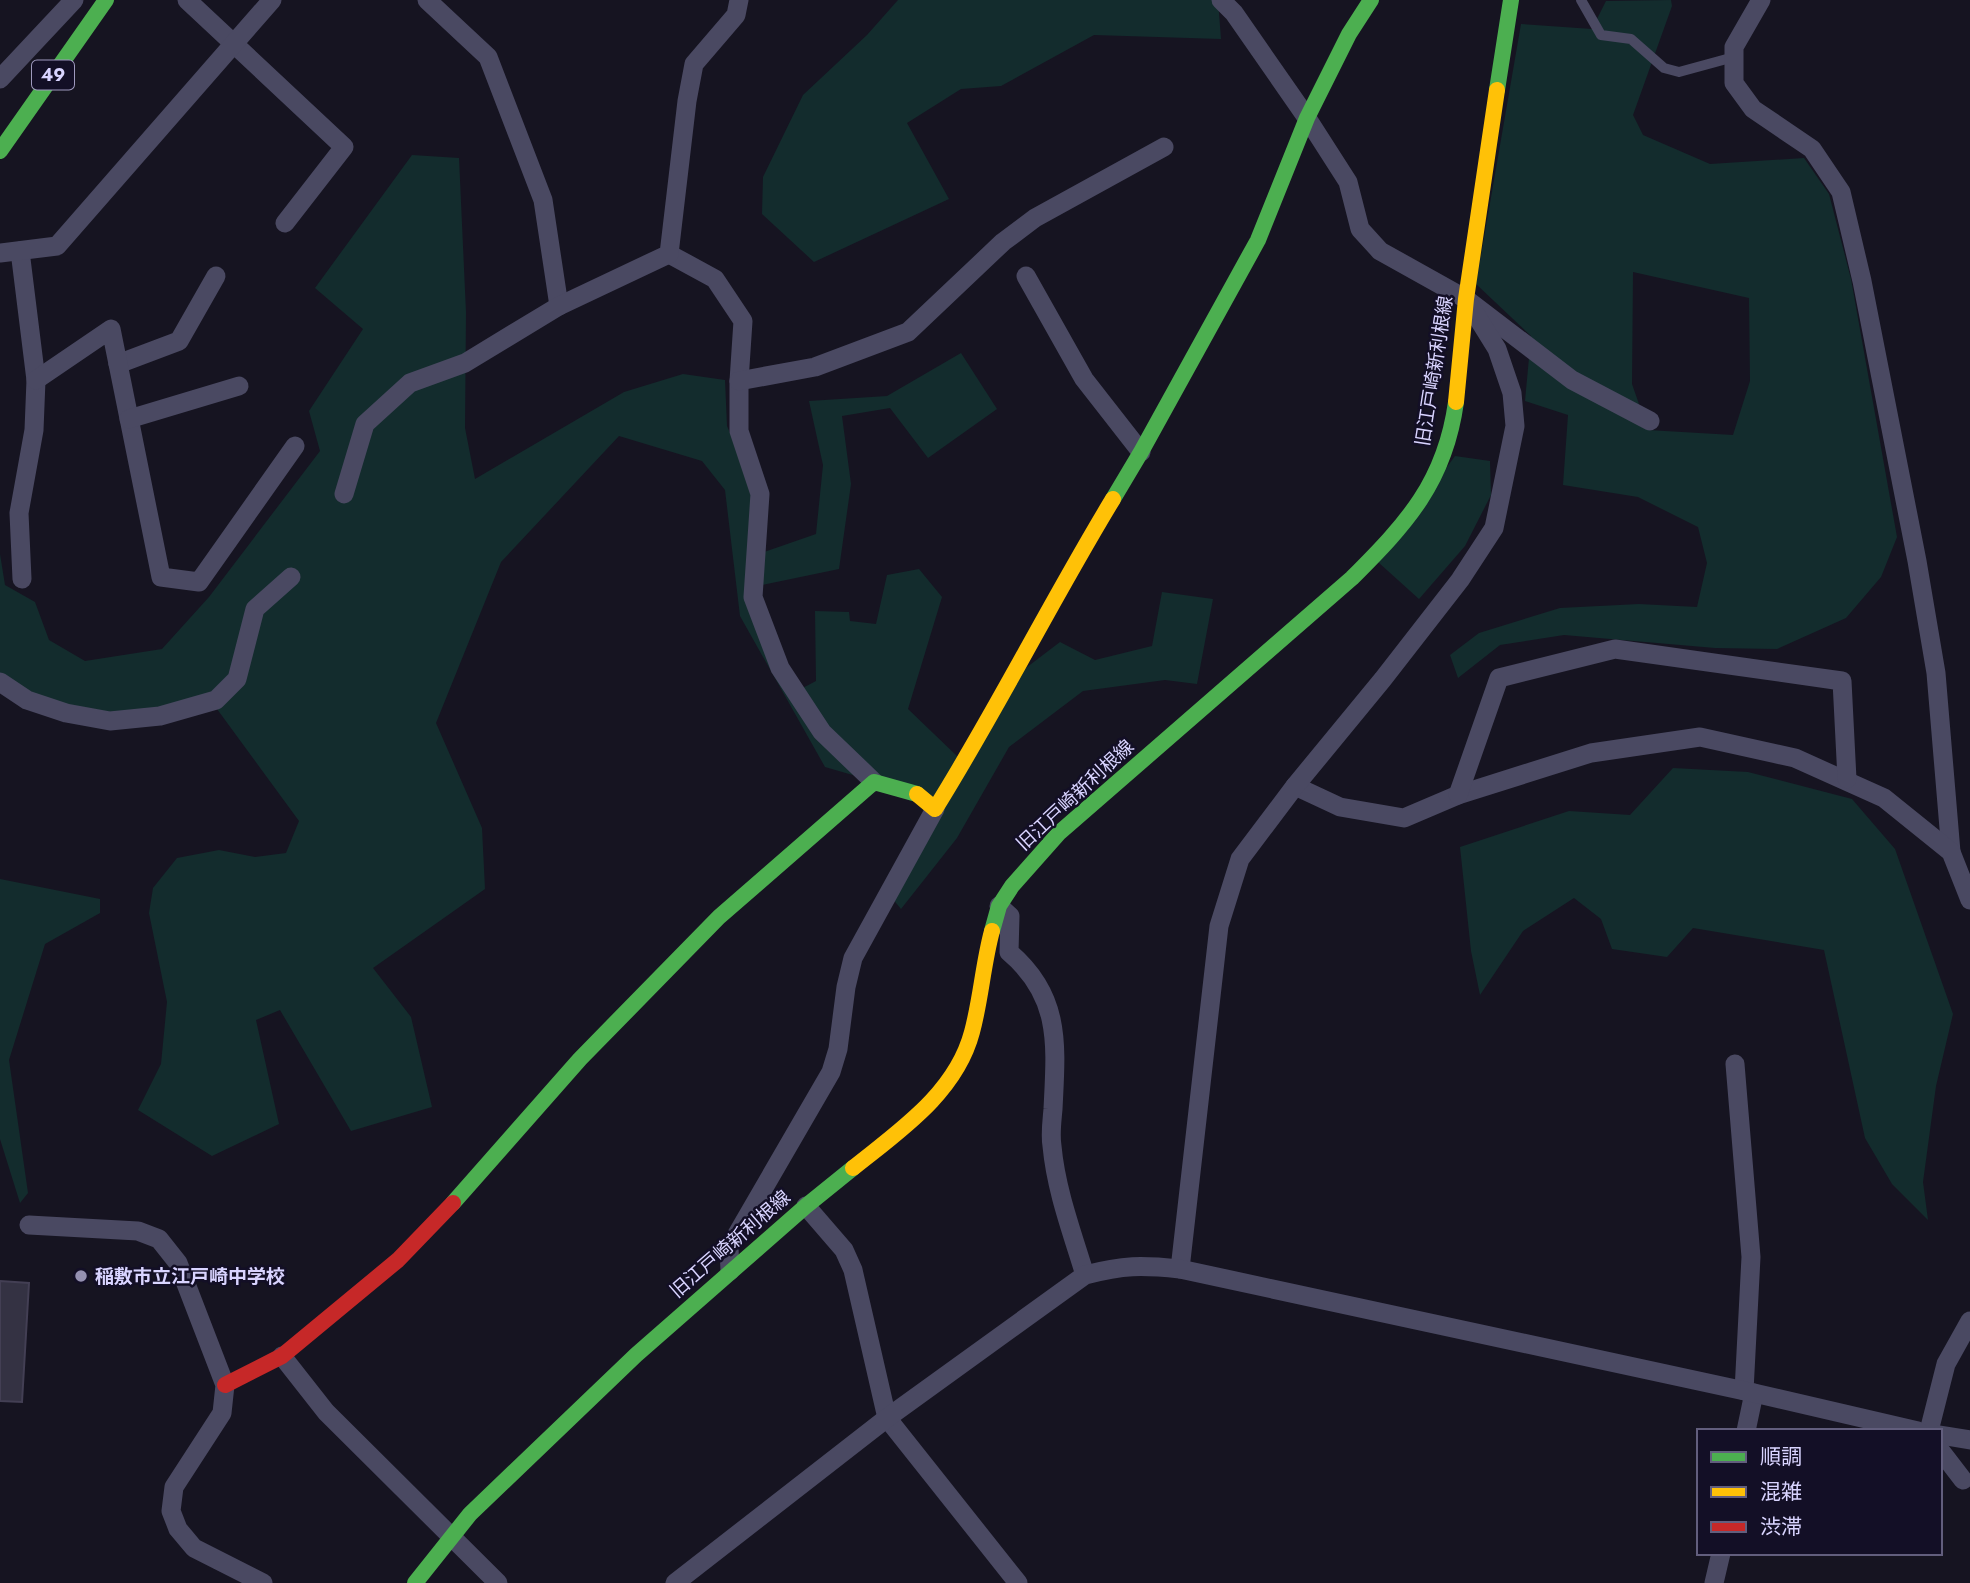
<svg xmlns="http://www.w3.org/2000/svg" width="1970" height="1583" font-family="Jost,'Noto Sans JP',sans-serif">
<rect width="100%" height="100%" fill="#161421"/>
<g fill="#132c2d" fill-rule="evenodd">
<path d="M898,0h320l3,39 -127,-4 -93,51 -40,3 -54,34 42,76 -135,63 -52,-48 1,-37 40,-82 64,-60z"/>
<path d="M1671,0l1,6 -39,109 10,20 67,29 94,-6 25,36 22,85 46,258 -16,40 -35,41 -69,31 -62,-1 -151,-13 -64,10 -42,33 -8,-23 29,-22 81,-25 79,-4 58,3 10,-44 -9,-36 -60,-30 -75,-12 5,-70 -43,-14 6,-65 -55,-52 45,-260 71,5 14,-28zM1633,272l116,26 1,83 -17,54 -85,-5 -16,-46z"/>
<path d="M412,155l47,3 7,154 -1,116 10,51 149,-87 59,-18 42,6 2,46 32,73 -9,58 66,-23 7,-69 -14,-64 78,-5 74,-43 36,56 -69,49 -38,-50 -48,8 9,68 -12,85 -91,19 45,105 23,-12 -1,-70 34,1 1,9 26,3 11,-49 32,-6 23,28 -34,112 50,48 47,-73 55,-42 35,18 57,-14 10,-54 51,7 -16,85 -32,-4 -82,11 -74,56 -52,91 -56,71 -18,-22 52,-78 -20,-16 -90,-26 -85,-151 -15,-126 -23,-29 -83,-25 -118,126 -65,161 46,105 3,61 -112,79 38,49 21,90 -81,24 -71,-121 -24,10 23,104 -67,32 -74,-46 23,-46 6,-62 -18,-89 4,-25 24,-30 42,-8 36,7 31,-4 13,-32 -93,-127 -81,31 -125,-40v-131l5,31 30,17 14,38 36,21 77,-12 47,-52 111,-146 -11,-40 54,-82 -48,-41z"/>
<path d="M1455,456l35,5 1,34 -26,51 -46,53 -41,-37z"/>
<path d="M1673,768l75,4 104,27 43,50 58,165 -17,72 -13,96 5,38 -36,-36 -27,-46 -41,-188 -131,-22 -26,29 -55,-8 -11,-30 -27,-21 -51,33 -43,64 -9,-44 -11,-104 109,-36 61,4z"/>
<path d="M0,879l100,20v14l-55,31 -36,116 19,133 -8,10 -20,-64z"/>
</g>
<path fill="#343243" stroke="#433f54" stroke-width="2" d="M0,1281l29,2 -7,119 -22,-1z"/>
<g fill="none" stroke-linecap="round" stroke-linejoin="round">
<path stroke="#4a4962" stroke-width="10" d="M1581,0l20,35 30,4 33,29 15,4 55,-15"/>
<g stroke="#4a4962" stroke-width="19">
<path d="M187,0l157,147 -59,76"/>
<path d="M427,0l61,57 55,143 16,106"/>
<path d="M1221,0l13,13 73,105 41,64 12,47 20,22 86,48 106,81 78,41"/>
<path d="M1761,0l-27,47v36l19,26 59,40 29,43 21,89 55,280 19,112 15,179"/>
<path d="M0,79l74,-79"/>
<path d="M20,251l16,129 -2,50 -15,83 3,66"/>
<path d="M0,253l57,-7 215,-246"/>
<path d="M669,254l46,25 28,42 -4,60v50l21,63 -7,103 27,71 42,64 52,50"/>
<path d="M1026,276l58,103 57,73"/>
<path d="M118,364l61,-23 37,-65"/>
<path d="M36,380l75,-51 50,248 38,5 96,-136"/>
<path d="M739,381l76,-14 93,-35 95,-90 32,-24 129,-71"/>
<path d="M129,419l110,-33"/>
<path d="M344,494l21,-70 45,-41 55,-20 94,-57 110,-52 18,-153 7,-37 42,-49 3,-15"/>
<path d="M0,682l27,18 39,13 44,8 50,-5 56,-16 21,-21 18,-70 36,-32"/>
<path d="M1295,786l45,21 64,11 54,-23 133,-42 109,-16 95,21 89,40 67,54 19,48"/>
<path d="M1458,795l41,-117 116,-29 227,32 5,98"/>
<path d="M999,906l11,10 -1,36c53,45 47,94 44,157 -1,12 -3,25 -1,37 4,44 20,86 33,129"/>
<path d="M1735,1064l16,193 -7,134"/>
<path d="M806,1206l38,44 9,20 34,148 131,165"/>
<path d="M29,1225l109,6 21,8 19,24 47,122 -3,28 -48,74 -3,24 7,18 16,19 69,35"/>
<path d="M1180,1269l39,-343 21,-67 55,-73 88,-107 77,-99 34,-52 21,-102 -3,-33 -15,-44 -31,-50"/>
<path d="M730,1271l-1,-23 102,-176 7,-23 8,-62 7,-29 82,-149"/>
<path d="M282,1356l44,56 172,171"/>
<path d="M1746,1431l8,-38"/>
<path d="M1929,1431l17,-67 24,-43"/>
<path d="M1940,1435l30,5"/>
<path d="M1940,1450l23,30"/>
<path d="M675,1583l212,-165 198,-143c39,-10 56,-10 95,-6l574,124 164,38"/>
<path d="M1714,1583l7,-30"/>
</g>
<g stroke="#4caf50" stroke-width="16">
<path d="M1497,90l14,-90"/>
<path d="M0,151l106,-151"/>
<path d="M1113,499l28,-47 117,-212 49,-122 42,-84 22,-34"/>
<path d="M992,931l7,-25 13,-20 47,-53 293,-255c55,-55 93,-96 104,-176"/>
<path d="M453,1203l127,-144 139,-142 155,-135 43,12"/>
<path d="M415,1583l55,-69 166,-159 170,-149 47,-38"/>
</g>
<g stroke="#ffc107" stroke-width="16">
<path d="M1456,402l10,-103 31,-209"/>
<path d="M917,794l18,15c63,-101 116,-208 178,-310"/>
<path d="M853,1168c46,-37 103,-75 119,-136 9,-33 11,-68 20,-101"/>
</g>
<path stroke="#c62828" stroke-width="16" d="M225,1385l57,-29 116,-96 55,-57"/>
</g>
<circle fill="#9591b1" stroke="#130f26" stroke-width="2.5" cx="81" cy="1276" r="7"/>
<g text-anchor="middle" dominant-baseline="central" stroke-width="5" stroke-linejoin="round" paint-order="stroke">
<rect fill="#130f26" stroke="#9e99be" stroke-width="2" x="32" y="60.5" width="42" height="29" rx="5"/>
<g font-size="18" font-weight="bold" fill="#d9d4ff">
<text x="53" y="75">49</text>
</g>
<g font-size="19" fill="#d9d4ff" stroke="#130f26">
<text transform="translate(1434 371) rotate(-81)">旧江戸崎新利根線</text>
<text transform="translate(1075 795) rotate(-43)">旧江戸崎新利根線</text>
<text transform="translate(730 1244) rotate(-41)">旧江戸崎新利根線</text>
</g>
<g font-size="19" font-weight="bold" fill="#d9d4ff" stroke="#130f26" text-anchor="start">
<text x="95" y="1276">稲敷市立江戸崎中学校</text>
</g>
</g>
<rect x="1697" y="1429" width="245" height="126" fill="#130f26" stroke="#625e7d" stroke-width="2"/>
<rect x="1711" y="1452" width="35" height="10" fill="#4caf50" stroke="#625e7d" stroke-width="2"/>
<text x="1760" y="1464" font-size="21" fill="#d9d4ff">順調</text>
<rect x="1711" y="1487" width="35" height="10" fill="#ffc107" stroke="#625e7d" stroke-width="2"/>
<text x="1760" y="1499" font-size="21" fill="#d9d4ff">混雑</text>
<rect x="1711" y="1522" width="35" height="10" fill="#c62828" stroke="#625e7d" stroke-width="2"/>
<text x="1760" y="1534" font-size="21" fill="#d9d4ff">渋滞</text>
</svg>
